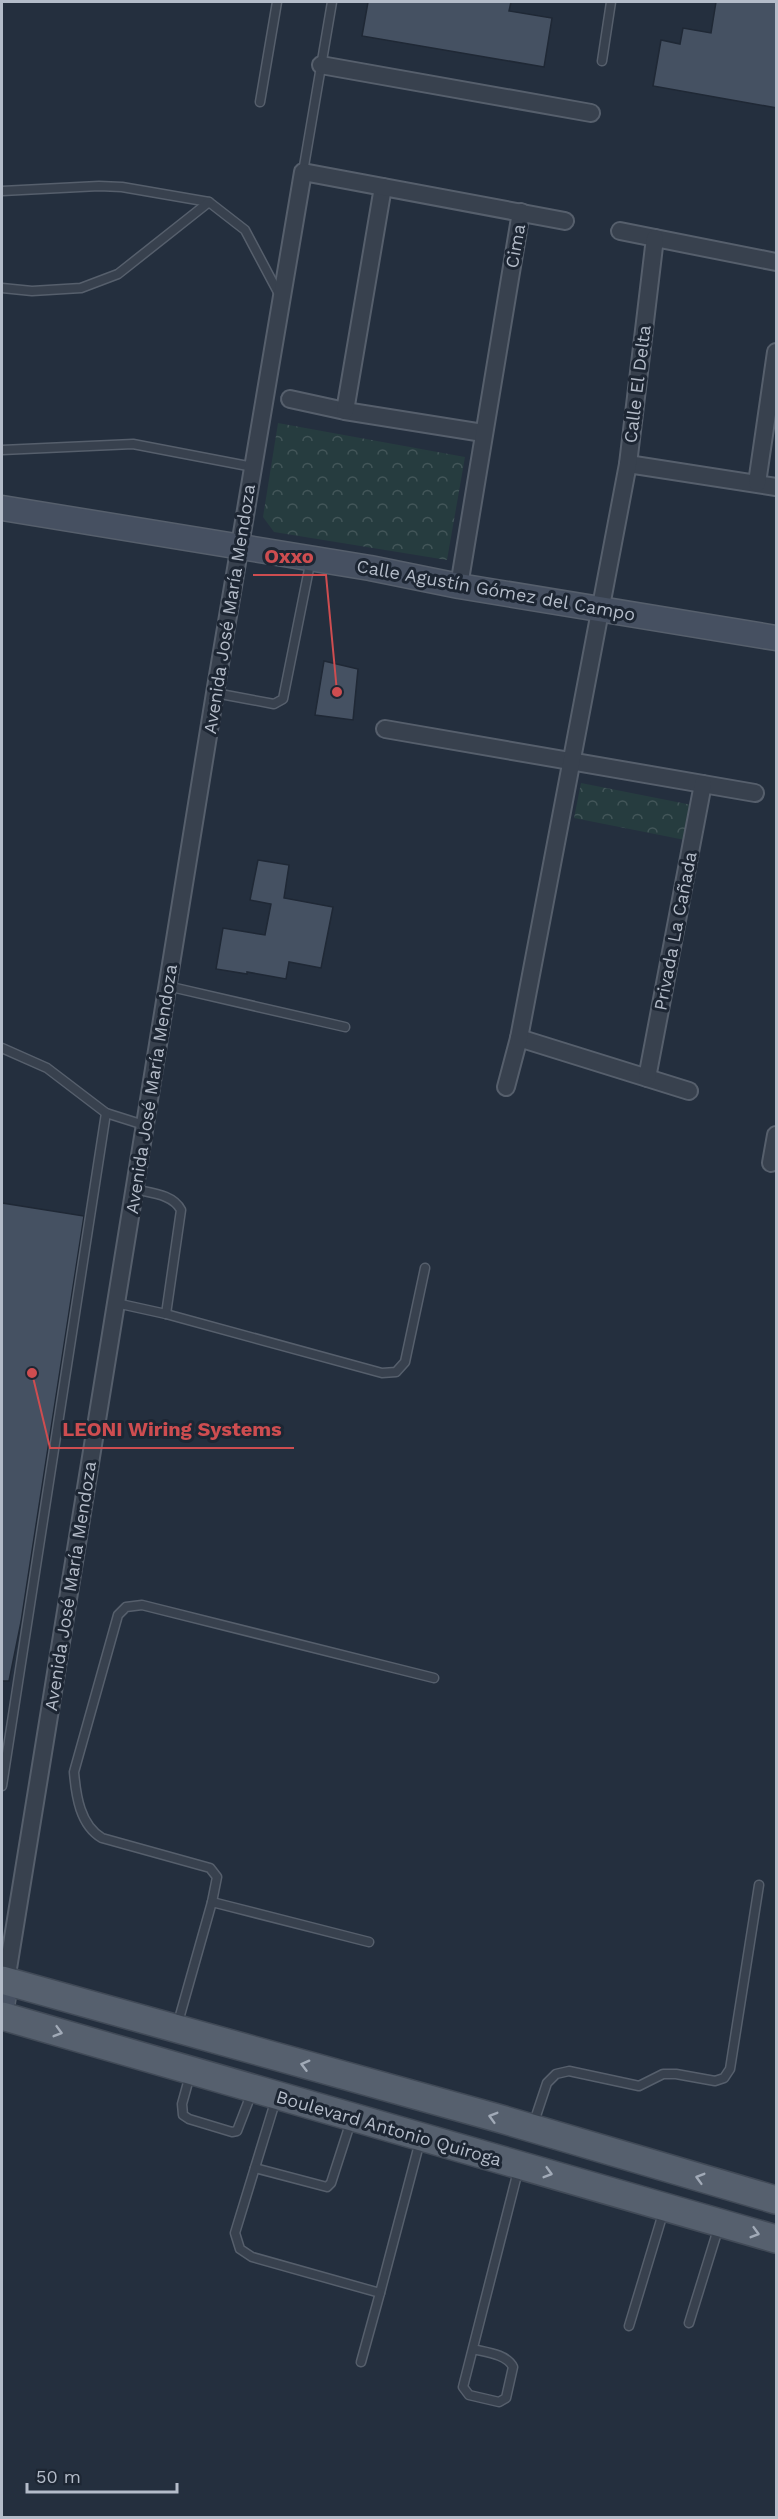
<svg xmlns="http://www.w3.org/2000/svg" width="778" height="2519" font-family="'Work Sans',sans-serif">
<defs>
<pattern id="forest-crowns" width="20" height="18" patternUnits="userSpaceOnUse" patternTransform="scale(1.5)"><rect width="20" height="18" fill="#263c3f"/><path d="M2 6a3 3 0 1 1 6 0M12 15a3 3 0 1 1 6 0" fill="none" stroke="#435659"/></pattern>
</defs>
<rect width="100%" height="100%" fill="#242f3e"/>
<g fill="url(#forest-crowns)">
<path d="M278,423l187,34 -18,103 -173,-28 -11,-15z"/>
<path d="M581,783l111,22 -7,35 -111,-22z"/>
</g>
<g fill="#455162" stroke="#1f2835" stroke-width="1.5">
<path d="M368,2h143l-2,9 43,7 -8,49 -182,-31z"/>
<path d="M716,2h61v106l-124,-22 8,-46 19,4 3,-16 28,5z"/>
<path d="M324,661l34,8 -5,51 -38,-5z"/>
<path d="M258,860l31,5 -5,33 49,9 -12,61 -32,-6 -3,17 -39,-7v2l-31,-5 7,-41 42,7 6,-31 -21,-4z"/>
<path d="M2,1203l82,13 -63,406 -12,59h-7z"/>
</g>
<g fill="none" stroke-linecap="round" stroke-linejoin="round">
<g stroke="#565f6c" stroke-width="11">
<g id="lane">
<path d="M602,61l9,-59"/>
<path d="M260,102l17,-100"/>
<path d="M303,172l29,-170"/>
<path d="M2,191l97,-5 23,1 87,15 36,28 35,66"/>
<path d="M2,288l30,3 49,-3 37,-14 91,-72"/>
<path d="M2,450l131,-6 120,23"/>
<path d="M215,693l59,11 9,-5 28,-140"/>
<path d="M167,986l178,41"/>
<path d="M2,1048l45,20 59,45 38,12"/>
<path d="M134,1189c16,4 39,5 47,21l-15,104"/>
<path d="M116,1303l50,11 216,59 14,-1 9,-10 20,-94"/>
<path d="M2,1786l104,-673"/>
<path d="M212,1902l5,-25 -7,-9 -108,-30c-22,-13 -26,-42 -28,-66l44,-157 8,-8 16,-2 292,73"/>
<path d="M177,2026l35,-124 157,40"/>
<path d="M190,2075l-8,29 1,11 6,4 43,13 5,-1 15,-39"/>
<path d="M276,2099l-41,134 5,16 12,8 128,36 40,-152"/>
<path d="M533,2125l14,-42 9,-9 13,-3 70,15 24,-12h13l39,7 9,-3 6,-9 29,-184"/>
<path d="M255,2168l72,19 4,-4 20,-62"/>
<path d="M689,2323l30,-97"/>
<path d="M629,2326l35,-116"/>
<path d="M473,2349c12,3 34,5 40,18l-7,31 -7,4 -30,-7 -6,-8 56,-220"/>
<path d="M361,2362l19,-69"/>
</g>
</g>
<g stroke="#565f6c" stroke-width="20">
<g id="street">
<path d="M321,65l270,48"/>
<path d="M620,231l156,31"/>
<path d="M290,399l55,12 138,22"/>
<path d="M345,411l38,-224"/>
<path d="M628,464l148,23"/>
<path d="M757,483l19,-131"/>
<path d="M459,586l62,-374"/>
<path d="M385,729l370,64"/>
<path d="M519,1038l170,53"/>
<path d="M647,1078l56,-294"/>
<path d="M506,1087l13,-49 109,-574 27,-226"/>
<path d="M771,1163l5,-28"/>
<path d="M6,1981l209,-1288 88,-521 262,49"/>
</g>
</g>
<g stroke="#565f6c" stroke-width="27">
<g id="secondary">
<path d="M2,508l368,60 89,18 317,52"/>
<path d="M2,2006l4,-25"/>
</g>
</g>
<g stroke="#414a57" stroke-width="30">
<g id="primary">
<path d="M2,1980l499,139 275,81"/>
<path d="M2,2016l774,223"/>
</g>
</g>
<use href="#lane" stroke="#38414e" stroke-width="8"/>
<use href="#street" stroke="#38414e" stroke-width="16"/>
<use href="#secondary" stroke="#465061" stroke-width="24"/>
<use href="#primary" stroke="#56606e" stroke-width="27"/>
</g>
<defs><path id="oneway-chevron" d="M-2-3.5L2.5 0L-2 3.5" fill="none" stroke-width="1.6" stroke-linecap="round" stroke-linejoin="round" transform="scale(1.5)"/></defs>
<g stroke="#a1aab7">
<use href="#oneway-chevron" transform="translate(58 2032) rotate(16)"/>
<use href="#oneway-chevron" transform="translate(305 2065) rotate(-165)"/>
<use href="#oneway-chevron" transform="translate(493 2117) rotate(-164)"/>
<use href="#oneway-chevron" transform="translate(548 2173) rotate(16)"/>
<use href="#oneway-chevron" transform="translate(700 2178) rotate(-164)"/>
<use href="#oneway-chevron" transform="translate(755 2233) rotate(16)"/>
</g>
<g text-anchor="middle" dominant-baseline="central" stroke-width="6" stroke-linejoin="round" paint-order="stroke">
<g font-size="18" fill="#b4bcc9" stroke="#1d2633">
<text transform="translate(515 246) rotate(-80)">Cima</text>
<text transform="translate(637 384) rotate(-83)">Calle El Delta</text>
<text transform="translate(496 590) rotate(10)">Calle Agustín Gómez del Campo</text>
<text transform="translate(229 609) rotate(-81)">Avenida José María Mendoza</text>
<text transform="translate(675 931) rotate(-79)">Privada La Cañada</text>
<text transform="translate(151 1089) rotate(-81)">Avenida José María Mendoza</text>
<text transform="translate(70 1586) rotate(-81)">Avenida José María Mendoza</text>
<text transform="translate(389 2128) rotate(16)">Boulevard Antonio Quiroga</text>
</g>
</g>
<path fill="none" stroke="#ce4d50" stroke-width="2" d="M337 692L326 575H253M32 1373L50 1448H294"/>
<g fill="#ce4d50" stroke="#1d2633" stroke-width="2">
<circle cx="337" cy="692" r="6"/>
<circle cx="32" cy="1373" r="6"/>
</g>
<g font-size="20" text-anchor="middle" font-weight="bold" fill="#ce4d50" stroke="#1d2633" stroke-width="6" stroke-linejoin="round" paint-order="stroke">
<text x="289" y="563">Oxxo</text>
<text x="172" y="1436">LEONI Wiring Systems</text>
</g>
<rect width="778" height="2519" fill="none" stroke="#b4bcc9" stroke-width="6"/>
<path d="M27 2483v9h150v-9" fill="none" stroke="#b4bcc9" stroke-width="3"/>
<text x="36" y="2483" font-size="18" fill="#b4bcc9" stroke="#1d2633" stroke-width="4.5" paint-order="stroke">50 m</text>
</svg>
